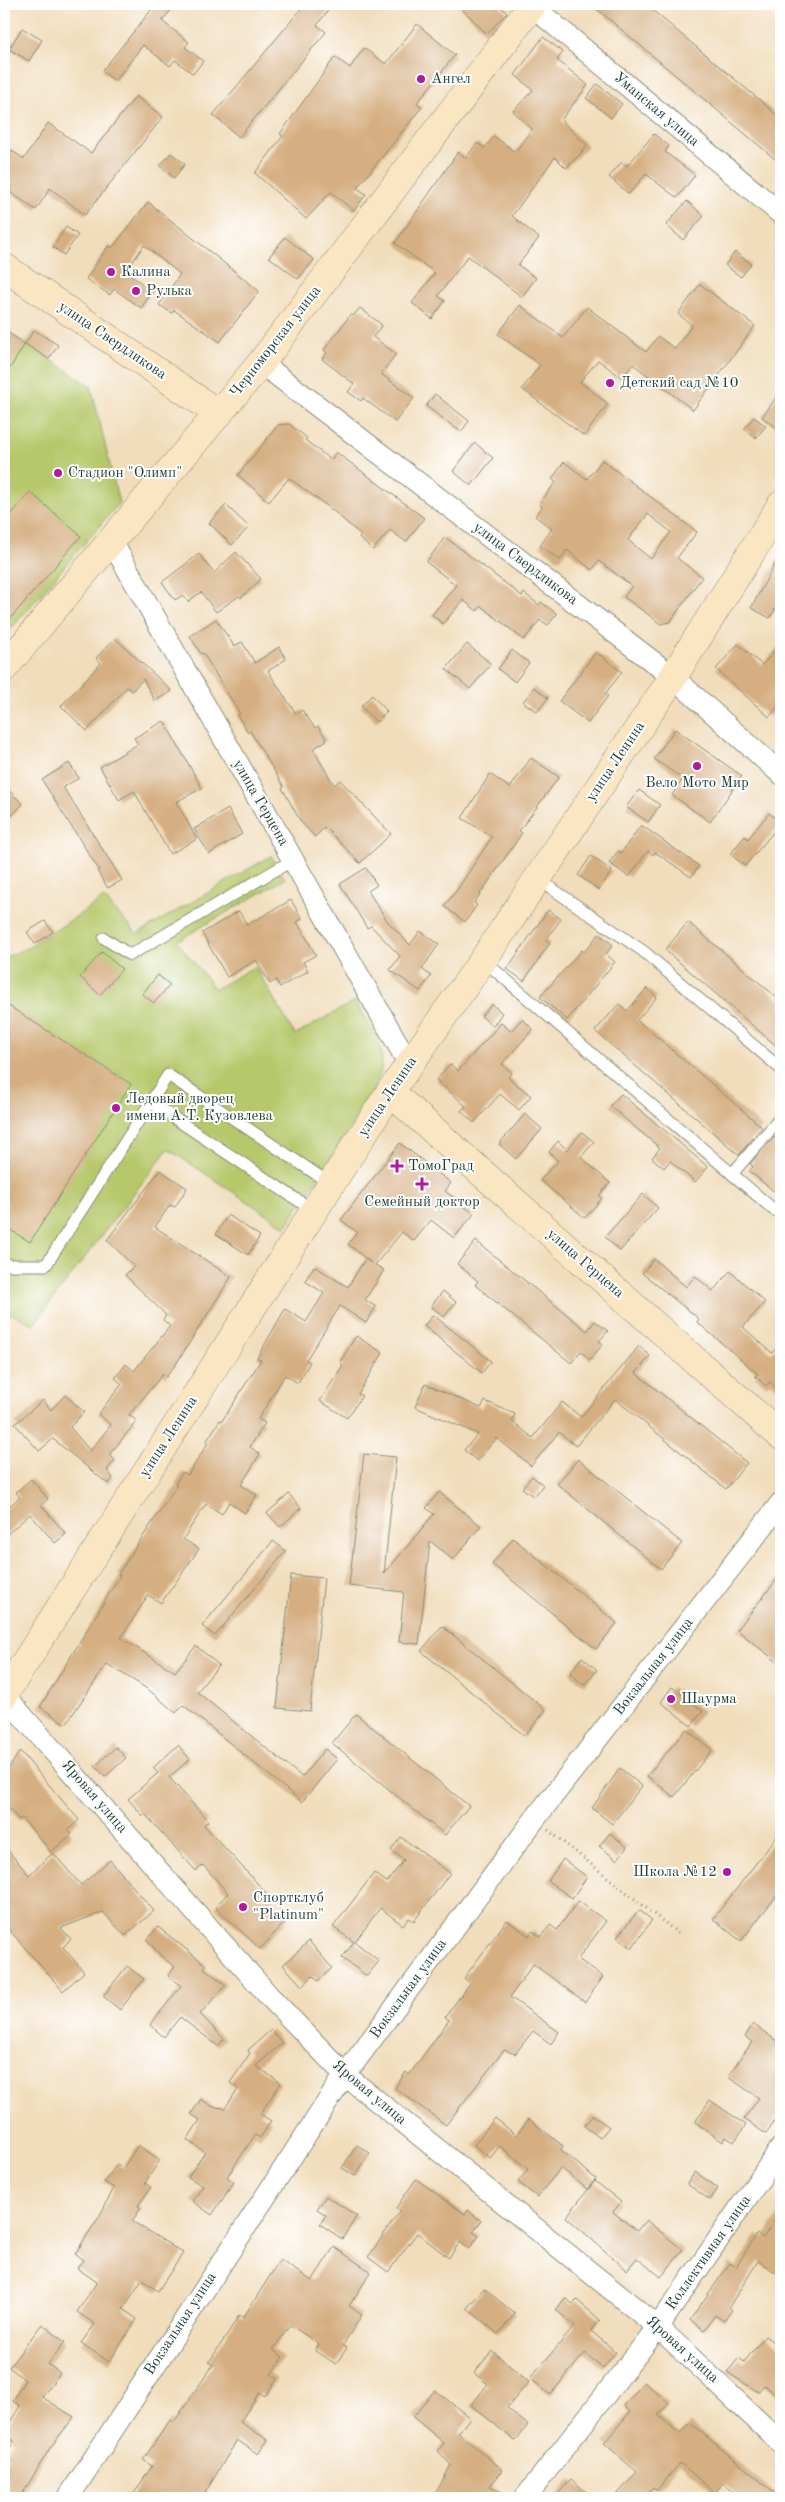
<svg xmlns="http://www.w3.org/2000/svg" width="785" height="2502" font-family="'Old Standard TT',serif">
<rect width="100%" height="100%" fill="#fff"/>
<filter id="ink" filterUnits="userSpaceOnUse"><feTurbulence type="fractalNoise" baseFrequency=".02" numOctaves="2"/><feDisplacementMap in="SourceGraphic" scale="10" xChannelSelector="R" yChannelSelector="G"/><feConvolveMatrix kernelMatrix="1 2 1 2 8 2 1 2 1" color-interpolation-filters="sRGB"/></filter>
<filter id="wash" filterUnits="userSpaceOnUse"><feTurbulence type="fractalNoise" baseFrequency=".0096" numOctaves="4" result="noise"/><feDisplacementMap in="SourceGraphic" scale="20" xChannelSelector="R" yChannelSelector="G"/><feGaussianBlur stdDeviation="1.12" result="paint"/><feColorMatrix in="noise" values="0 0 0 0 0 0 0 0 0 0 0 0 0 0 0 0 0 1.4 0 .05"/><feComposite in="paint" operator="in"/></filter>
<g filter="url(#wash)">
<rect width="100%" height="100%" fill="#f1ddbc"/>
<g fill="#b6c86b" stroke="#6a8250">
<path d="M4,330l87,56 28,117 -115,134z"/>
<path d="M271,856l14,23 -108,62 38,48 40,-23 40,69 60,-34c21,37 39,50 17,92l-86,134 -118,-78 -134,175 -30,-13v-353l31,-14 69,-46 33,36z"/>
</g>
<g id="blocks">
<g fill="#d5af82" fill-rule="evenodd">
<path d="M156,4h20l-14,17 27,21 -4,5 18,14 -10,13 -18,-14 -5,6 -27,-21 -28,36 -13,-10z"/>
<path d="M305,4h28l-16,21 9,7 -87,105 -26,-22z"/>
<path d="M457,4h41l9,9 -20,21z"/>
<path d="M591,4h54l117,98 19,17v45z"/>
<path d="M417,24l38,31 -38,48 5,4 -65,81 9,6 -12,17 -23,-19 -25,27 -51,-46 28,-37 -3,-2 55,-77 15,11 14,-20 22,16z"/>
<path d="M22,28l20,12 -13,21 -20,-12z"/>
<path d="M543,37l20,15 -6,8 31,25 -27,35 27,26 -22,22 -11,-11 -43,59 27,22 -21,27 18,13 -14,19 -54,-41 -30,40 7,5 -13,18 -20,-16 23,-30 -40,-30 63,-91 8,6 11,-15 8,5 9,-12 21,16 17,-23 -19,-18 20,-21 -18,-15z"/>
<path d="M597,84l25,20 -11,14 -25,-20z"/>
<path d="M136,96l27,21 -78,98 -35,-27 -14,22 -32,-22v-43l20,14 24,-36 43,30z"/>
<path d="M654,134l15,12 -4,6 30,23 -18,23 -31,-24 -17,20 -20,-17 13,-15 5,4z"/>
<path d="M171,153l14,11 -11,14 -14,-12z"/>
<path d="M687,201l17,15 -21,24 -17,-15z"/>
<path d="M148,202l111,89 -39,51 -46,-32 -2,3 -13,-8 21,-31 -36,-29 -18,27 27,19 -12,17 -27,-19 -4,6 -24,-16 23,-34 3,3z"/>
<path d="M66,227l12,8 -14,20 -11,-8z"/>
<path d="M285,237l29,23 -16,19 -29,-22z"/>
<path d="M735,252l16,12 -10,13 -16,-12z"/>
<path d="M700,284l55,42 -62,84 -60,-46 -11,14 -24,-18 -18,22 28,22 -24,32 -62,-47 18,-24 -42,-31 22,-29 43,33 24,-31 59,45 12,-16 17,13 17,-24 -14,-11z"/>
<path d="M360,308l22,17 -9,12 23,17 -15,20 33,24 -19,24 -32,-24 -2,3 -13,-9 6,-8 -32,-25 5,-6 -3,-3 27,-36 2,2z"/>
<path d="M4,330l21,14 -21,34z"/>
<path d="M34,330l24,15 -9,14 -24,-15z"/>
<path d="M781,391v40l-19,-14z"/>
<path d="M435,394l34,27 -8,11 -35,-26z"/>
<path d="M754,417l12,9 -10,12 -12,-9z"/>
<path d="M289,424l18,14 -2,2 26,20 5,-8 88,66 -18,24 -16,-12 -17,20 -14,-12 2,-3 -30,-26 -42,-31 -20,24 -31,-27 40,-50z"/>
<path d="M475,443l18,15 -22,28 -18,-15z"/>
<path d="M602,460l95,72 -20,26 25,19 -32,45 -9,2 -37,-27 8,-11 -33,-25 -7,9 -25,-20 -7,10 -20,-14 12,-17 -17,-13 7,-9 -3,-3 17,-22 -4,-3 12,-17 23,17zM648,514l23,18 -20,27 -23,-19z"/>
<path d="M30,492l51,44 -77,90v-103z"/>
<path d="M226,505l23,22 -17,18 -23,-22z"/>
<path d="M445,537l77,59 2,-3 15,12 2,-3 16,12 -9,11 -8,-5 -16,20 -43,-34 -4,5 -14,-11 -20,24 -11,-9 24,-30 -30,-23z"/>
<path d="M236,552l25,27 -20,19 -2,-2 -23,16 -15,-20 -13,10 -5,-7 -8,5 -13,-18 37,-28 15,19z"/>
<path d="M781,553v46l-11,19 -19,-10z"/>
<path d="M216,619l18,27 8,-4 13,21 24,-16 7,12 -18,12 28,43 6,-4 13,18 3,-2 9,14 -14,9 21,36 6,-5 51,54 -31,29 -35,-36 -10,10 -14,-15 -19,-34 2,-1 -34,-56 -2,1 -11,-17 3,-1 -37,-61 -2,1 -11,-18z"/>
<path d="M115,638l57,53 -17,10 -12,-22 -11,12 -5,-4 -40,44 -26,-25 40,-43 -5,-5z"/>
<path d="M467,644l24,20 -21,25 -24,-20z"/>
<path d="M738,644l24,21 19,-21v59l-12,14 -53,-48z"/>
<path d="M512,650l17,13 -14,19 -17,-13z"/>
<path d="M596,652l26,20 -17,22 3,2 -20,27 -29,-22z"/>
<path d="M534,687l14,11 -11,14 -14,-10z"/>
<path d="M372,695l15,16 -11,11 -15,-16z"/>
<path d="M164,721l38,67 -26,14 21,37 -27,15 -36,-63 -15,9 -19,-33 38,-23 -4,-6z"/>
<path d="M675,729l67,47 -32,46 -38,-27 11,-16 -29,-20z"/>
<path d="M531,758l28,19 -40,54 3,2 -48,70 3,2 -12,17 -21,-16 13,-16 35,-53 -30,-19 28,-44 20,14z"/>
<path d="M69,763l10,15 -16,9 59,93 -14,8 -11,-17 2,-1 -57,-90z"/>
<path d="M4,786l19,18 -19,20z"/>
<path d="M639,790l21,15 -12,17 -22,-15z"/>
<path d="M228,809l14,25 -33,20 -15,-25z"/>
<path d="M769,813l12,10 -36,43 -15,-12 15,-18 3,3z"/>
<path d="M641,825l58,41 -8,11 -36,-25 -2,3 -5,-4 -19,26 -20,-14 9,-12 3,2z"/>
<path d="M591,856l21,15 -13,19 -21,-15z"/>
<path d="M366,868l11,17 -9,6 20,31 22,23 10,-14 19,13 -17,25 9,7 -11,15 -30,-21 10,-14 -29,-30 -4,2 -27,-44z"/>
<path d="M291,900l11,19 -5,3 19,33 -13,7 5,9 -28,16 -4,-7 -6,4 -14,-24 -29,17 -25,-44 37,-22 8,14z"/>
<path d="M548,910l13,9 -15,21 4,3 -26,38 -17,-12z"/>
<path d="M45,921l8,11 -18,12 -8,-12z"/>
<path d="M688,922l93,79v49l-116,-100z"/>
<path d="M599,934l14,11 -7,9 9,8 -48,58 -27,-23 31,-35 11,-12 2,2z"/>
<path d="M102,952l20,17 -22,26 -20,-18z"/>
<path d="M158,975l12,10 -16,18 -12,-9z"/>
<path d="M647,988l10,9 -20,23 125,107 -23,28 -144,-124 24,-27 8,7z"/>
<path d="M4,1003l127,81 -101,158 -26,-16z"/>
<path d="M492,1004l10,9 -9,13 -12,-10z"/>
<path d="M522,1019l11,10 -31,35 10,9 -4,4 23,19 -12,14 -19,-16 -26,29 -13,-12 5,-5 -30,-26 14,-16 8,7 43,-48 10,8z"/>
<path d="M621,1094l87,73 -13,15 -25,-21 -6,7 -12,-10 8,-10 -50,-42z"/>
<path d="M525,1114l17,15 -26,30 -17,-15z"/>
<path d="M582,1132l12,10 -13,15 29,26 -11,13 3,2 -17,20 -45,-38 18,-19 -9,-9 9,-11 9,9z"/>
<path d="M774,1137l7,6v54l-32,-26 4,-4 -3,-3z"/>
<path d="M400,1143l51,40 -6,8 29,23 -20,24 -23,-18 -17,21 -12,-9 -27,33 9,5 -19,30 11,7 -10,16 -26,-17 -34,54 4,2 -12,21 -13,-8 -27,44 7,4 -15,24 10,7 -19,31 16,10 -12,18 -16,-11 -7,12 -16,-10 -23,35 16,10 -38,54 -13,-8 -27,43 54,34 21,-26 23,19 -22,27 105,85 23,-28 12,10 -35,43 -119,-97 -7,8 -27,-23 -42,-26 -41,60 -26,-17 80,-131 -2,-2 59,-89 -2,-1 8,-12 5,3 20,-32 -2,-1 14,-22 2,1 39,-61 -4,-2 28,-49 21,13 18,-29 -19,-12 9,-15 34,21 17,-28 6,4 -23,-19 9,-12 -16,-12z"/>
<path d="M160,1170l27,18 -12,19 -5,-2 -15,22 76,50 -55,87 -10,13 -3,-3 -34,41 8,6 -28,34 6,5 -8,10 6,8 -5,6 -55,-45 -14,12 -24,-27 28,-24 8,10 14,-15 19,17 -14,15 20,24 21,-26 -13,-11 24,-30 -7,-6 11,-14 8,7 36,-45 -7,-6 3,-5 -41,-40 9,-9 -27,-26z"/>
<path d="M643,1194l15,14 -38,43 -15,-14z"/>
<path d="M228,1215l32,21 -12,19 -32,-21z"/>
<path d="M476,1241l111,90 8,-10 13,10 -9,10 4,3 -13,16 -9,-9 -10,12 -96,-78 3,-4 -21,-17z"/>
<path d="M654,1259l32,28 9,-11 18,15 17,-20 35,31 -22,25 29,26 9,-10v49l-11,-10 -4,4 -11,-10 3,-2 -61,-52 2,-3 -57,-46z"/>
<path d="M443,1291l13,11 -12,15 -13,-11z"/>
<path d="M433,1315l58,46 -9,12 -58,-47z"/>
<path d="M356,1336l27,17 -25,41 4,2 -15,22 -27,-17 23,-36 -3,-3z"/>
<path d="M639,1346l11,10 -14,17 111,90 -21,26 -111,-90 -39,47 -17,-14 -28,34 -34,-28 -20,23 -13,-11 14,-16 -63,-27 10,-23 56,24 4,-7 30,13 -3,7 21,17 29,-36 19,15z"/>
<path d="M364,1454l32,3 -12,117 50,-60 -8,-6 13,-16 42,34 -28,34 -23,-19 -11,103 -20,-2 5,-50 -55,-6z"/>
<path d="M578,1459l104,84 -21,26 -104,-85z"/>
<path d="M532,1476l11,9 -9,12 -12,-9z"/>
<path d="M31,1479l17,20 -7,6 25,29 -11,9 -25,-29 -26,23v-26l16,-14 -4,-5z"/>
<path d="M289,1494l12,14 -21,19 -13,-14z"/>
<path d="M513,1538l104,85 -21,26 -104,-85z"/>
<path d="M273,1541l13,10 -71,85 -13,-10z"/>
<path d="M781,1574v91l-44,-35z"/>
<path d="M291,1575l33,3 -14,133 -33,-3z"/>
<path d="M442,1626l104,84 -21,26 -104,-85z"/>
<path d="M582,1657l15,13 -13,15 -14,-12z"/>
<path d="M672,1687l31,24 -12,15 -30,-24z"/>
<path d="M356,1714l113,92 -24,29 -113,-92z"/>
<path d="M686,1729l26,21 -38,47 -27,-21z"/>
<path d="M178,1745l12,14 -21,18 39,44 -4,4 85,93 -29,31 -45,-42 13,-14 -25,-28 -7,6 -51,-57 -2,2 -15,-17 30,-26 -5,-5z"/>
<path d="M116,1747l10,11 -21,19 -10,-11z"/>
<path d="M20,1751l59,69 -11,10 4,4 -21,18 -29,-34 -3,2 -15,-17v-27z"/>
<path d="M620,1768l22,18 -30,38 -20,-16z"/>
<path d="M781,1831v59l-40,51 -28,-22z"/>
<path d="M610,1833l17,14 -10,13 -18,-14z"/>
<path d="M401,1837l49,36 -36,48 -5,-3 -6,7 -23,-17 -25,34 24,19 -12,15 -25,-18 12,-16 -21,-15 41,-54 13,9 17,-22 -13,-10z"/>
<path d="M4,1846l25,29 24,-22 28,32 29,-25 44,51 -29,25 -22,-24 -42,16 10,11 -8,8 21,25 -21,19 -59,-67z"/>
<path d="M563,1859l24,18 -15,21 -24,-17z"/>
<path d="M578,1901l28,20 -28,38 25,18 -18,25 -52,-38 -23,33 49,35 -8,12 -18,-13 -18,23 -11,-4 -58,75 -51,-37 11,-16 3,3 40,-55 -4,-3 25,-34 -6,-5 43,-58 22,16 3,-5 9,6 9,-12 7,5z"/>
<path d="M639,1910l13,10 -20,28 -15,-11z"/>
<path d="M158,1927l48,38 -2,3 22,17 -26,29 24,25 -6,7 -38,-29 -16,20 -14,-12 31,-39 -13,-10 7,-9 -14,-11 -14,-16z"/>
<path d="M309,1941l23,27 -14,13 -5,-5 -11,10 -19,-21z"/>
<path d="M127,1966l17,13 -24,31 -17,-14z"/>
<path d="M753,2024l28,20v68l-15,22 -22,-15 15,-21 -31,-21 24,-35 -7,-5z"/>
<path d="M271,2030l11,13 -26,23 25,17 -21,31 11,7 -11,17 -5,-3 -28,42 7,5 -22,33 -20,-14 11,-15 -15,-9 17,-25 -18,-12 13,-20 -9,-6 10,-15 12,8 12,1 13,-19 -8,-6 20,-30 -2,-3z"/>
<path d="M710,2100l36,25 -12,17 -8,-5 -3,5 -28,-20z"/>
<path d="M593,2115l16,12 -9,11 -16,-12z"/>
<path d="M495,2118l21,17 13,-16 34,27 -2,4 35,29 -9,10 -26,-21 -24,29 -19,-15 10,-13 -28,-23 -10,12 -16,-13z"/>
<path d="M138,2145l22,15 -15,23 6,4 -13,19 3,2 -9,13 51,32 -25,38 -16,-11 -19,29 14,10 -28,43 -28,-19 14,-19 -18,-12 20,-30 -20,-14 6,-8 -8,-6 24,-37 15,-29 -10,-6 13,-18 6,4z"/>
<path d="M357,2145l13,8 -15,23 -13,-8z"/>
<path d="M695,2172l23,16 -8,12 -23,-16z"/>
<path d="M416,2179l49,35 3,-4 13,11 -8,11 6,4 -10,13 -9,-7 -11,16 -32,-25 -29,39 -20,-15 32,-46 -4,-3z"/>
<path d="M595,2181l26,21 -8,10 24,19 9,-11 37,30 -22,27 -24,-19 -10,12 -61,-53z"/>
<path d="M326,2196l31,20 -15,23 -22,-15 6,-9 -9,-6z"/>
<path d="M781,2210v66l-23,-15 -29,46 3,3 -8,11 -9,-6 -11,15 -14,-10 40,-57 6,4 21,-33 6,4z"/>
<path d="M334,2247l37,25 -22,34 13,9 -19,30 4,3 -11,16 -21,-13 4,-7 -29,-19 -17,25 10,7 -12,17 6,5 -12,17 -6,-3 -19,29 28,18 -10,14 -21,-14 -35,58h-71l21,-32 -9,-6 27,-40 4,2 39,-57 -4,-3 16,-24 14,-23 4,3 37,-58 32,21z"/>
<path d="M484,2288l31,26 -17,20 -31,-26z"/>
<path d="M565,2298l8,6 4,-4 23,20 -9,11 25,21 -13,16 -18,-15 -35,42 -20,-17 45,-52 -19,-16z"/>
<path d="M42,2324l23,18 -17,22 12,9 -18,24 32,20 -24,31 -30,50h-16v-33l5,-9 -3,-2 8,-13 -10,-9 16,-26 -7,-5 12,-21 -16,-13z"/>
<path d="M765,2336l16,12v51l-17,-14 -6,7 -31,-20 12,-14 5,4z"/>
<path d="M492,2351l37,31 -22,26 21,17 -13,16 -44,-36 17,-21 -14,-11z"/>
<path d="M644,2382l25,21 -11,12 22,19 10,-11 91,75h-40l-18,-15 -8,10 -35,-30 -23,27 -4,-3 -10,11h-29l23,-26 -33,-29 26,-31 -6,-6z"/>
<path d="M435,2390l35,28 -12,15 45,37 -13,16 23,12h-80l18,-33 -13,-14 6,-8 -31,-26z"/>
<path d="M571,2479l22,19h-39z"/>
</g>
</g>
</g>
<g filter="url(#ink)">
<use href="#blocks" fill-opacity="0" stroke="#888d78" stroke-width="1"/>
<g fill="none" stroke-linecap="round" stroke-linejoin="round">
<g stroke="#888d78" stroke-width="13">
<g id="lane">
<path d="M538,879l105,72 138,118"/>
<path d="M104,938l26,17 163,-95"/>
<path d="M483,960l291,250 7,-6"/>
<path d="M150,1102l164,109"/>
<path d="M732,1174l49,-57"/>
<path d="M4,1262l4,3h38l122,-190 163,109"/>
</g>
</g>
<g stroke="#888d78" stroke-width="23">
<g id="street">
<path d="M532,6l249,208"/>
<path d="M261,363l412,314 108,97"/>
<path d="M112,542l297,522"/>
<path d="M4,1695l265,301 76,79 313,252 123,116"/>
<path d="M68,2498l277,-423 189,-255 247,-317"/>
<path d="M525,2498l133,-171 123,-179"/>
</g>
</g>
<g stroke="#888d78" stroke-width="29">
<g id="secondary">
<path d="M4,267l215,147"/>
<path d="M4,668l257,-305 272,-359"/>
<path d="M390,1092l391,344"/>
<path d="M4,1695l386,-603 93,-132 190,-283 108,-172"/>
</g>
</g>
<path stroke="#888d78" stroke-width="3" stroke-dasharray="1 4" stroke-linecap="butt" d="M548,1830l131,104"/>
<use href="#lane" stroke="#fff" stroke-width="11"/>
<use href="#street" stroke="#fff" stroke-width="21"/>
<use href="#secondary" stroke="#fbe6c4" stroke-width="28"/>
</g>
</g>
<g fill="#b5179e" stroke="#fff" stroke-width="2">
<circle cx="421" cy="79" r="5"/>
<circle cx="111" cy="272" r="5"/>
<circle cx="136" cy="291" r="5"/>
<circle cx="610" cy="383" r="5"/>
<circle cx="58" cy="473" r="5"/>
<circle cx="697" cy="766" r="5"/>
<circle cx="116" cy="1108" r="5"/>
<path d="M394.5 1158.5h5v5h5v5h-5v5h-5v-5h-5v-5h5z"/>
<path d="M419.5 1176.5h5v5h5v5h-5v5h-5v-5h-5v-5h5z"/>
<circle cx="671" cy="1699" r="5"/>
<circle cx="727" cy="1872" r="5"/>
<circle cx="243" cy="1907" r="5"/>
</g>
<g text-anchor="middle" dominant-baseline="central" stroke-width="4" stroke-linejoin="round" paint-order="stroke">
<g font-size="15" fill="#1f3d34" stroke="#fff" text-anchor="start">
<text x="431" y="79">Ангел</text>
<text x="121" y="272">Калина</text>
<text x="146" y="291">Рулька</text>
<text x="620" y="383">Детский сад №10</text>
<text x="68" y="473">Стадион "Олимп"</text>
<text x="697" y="783" text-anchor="middle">Вело Мото Мир</text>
<text x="126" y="1099">Ледовый дворец<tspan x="126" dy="17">имени А.Т. Кузовлева</tspan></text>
<text x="408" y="1166">ТомоГрад</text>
<text x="422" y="1202" text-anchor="middle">Семейный доктор</text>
<text x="681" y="1699">Шаурма</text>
<text x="717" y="1872" text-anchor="end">Школа №12</text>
<text x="253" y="1898">Спортклуб<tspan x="253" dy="17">"Platinum"</tspan></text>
</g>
<g font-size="15" fill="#1f3d34" stroke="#fff">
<text transform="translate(656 110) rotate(40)">Уманская улица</text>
<text transform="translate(112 341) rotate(34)">улица Свердликова</text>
<text transform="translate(276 342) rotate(-52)">Черноморская улица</text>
<text transform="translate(525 564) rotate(37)">улица Свердликова</text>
<text transform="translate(616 762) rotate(-56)">улица Ленина</text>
<text transform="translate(260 803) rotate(60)">улица Герцена</text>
<text transform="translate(388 1097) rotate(-56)">улица Ленина</text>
<text transform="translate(585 1264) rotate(41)">улица Герцена</text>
<text transform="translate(169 1437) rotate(-57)">улица Ленина</text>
<text transform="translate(654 1667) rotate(-52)">Вокзальная улица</text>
<text transform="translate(94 1797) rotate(49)">Яровая улица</text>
<text transform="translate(409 1989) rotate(-54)">Вокзальная улица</text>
<text transform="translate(369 2093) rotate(40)">Яровая улица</text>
<text transform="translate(709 2253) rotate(-55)">Коллективная улица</text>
<text transform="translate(181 2324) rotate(-57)">Вокзальная улица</text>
<text transform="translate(682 2350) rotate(42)">Яровая улица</text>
</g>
</g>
<rect width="785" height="2502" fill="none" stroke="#fff" stroke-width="20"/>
</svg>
